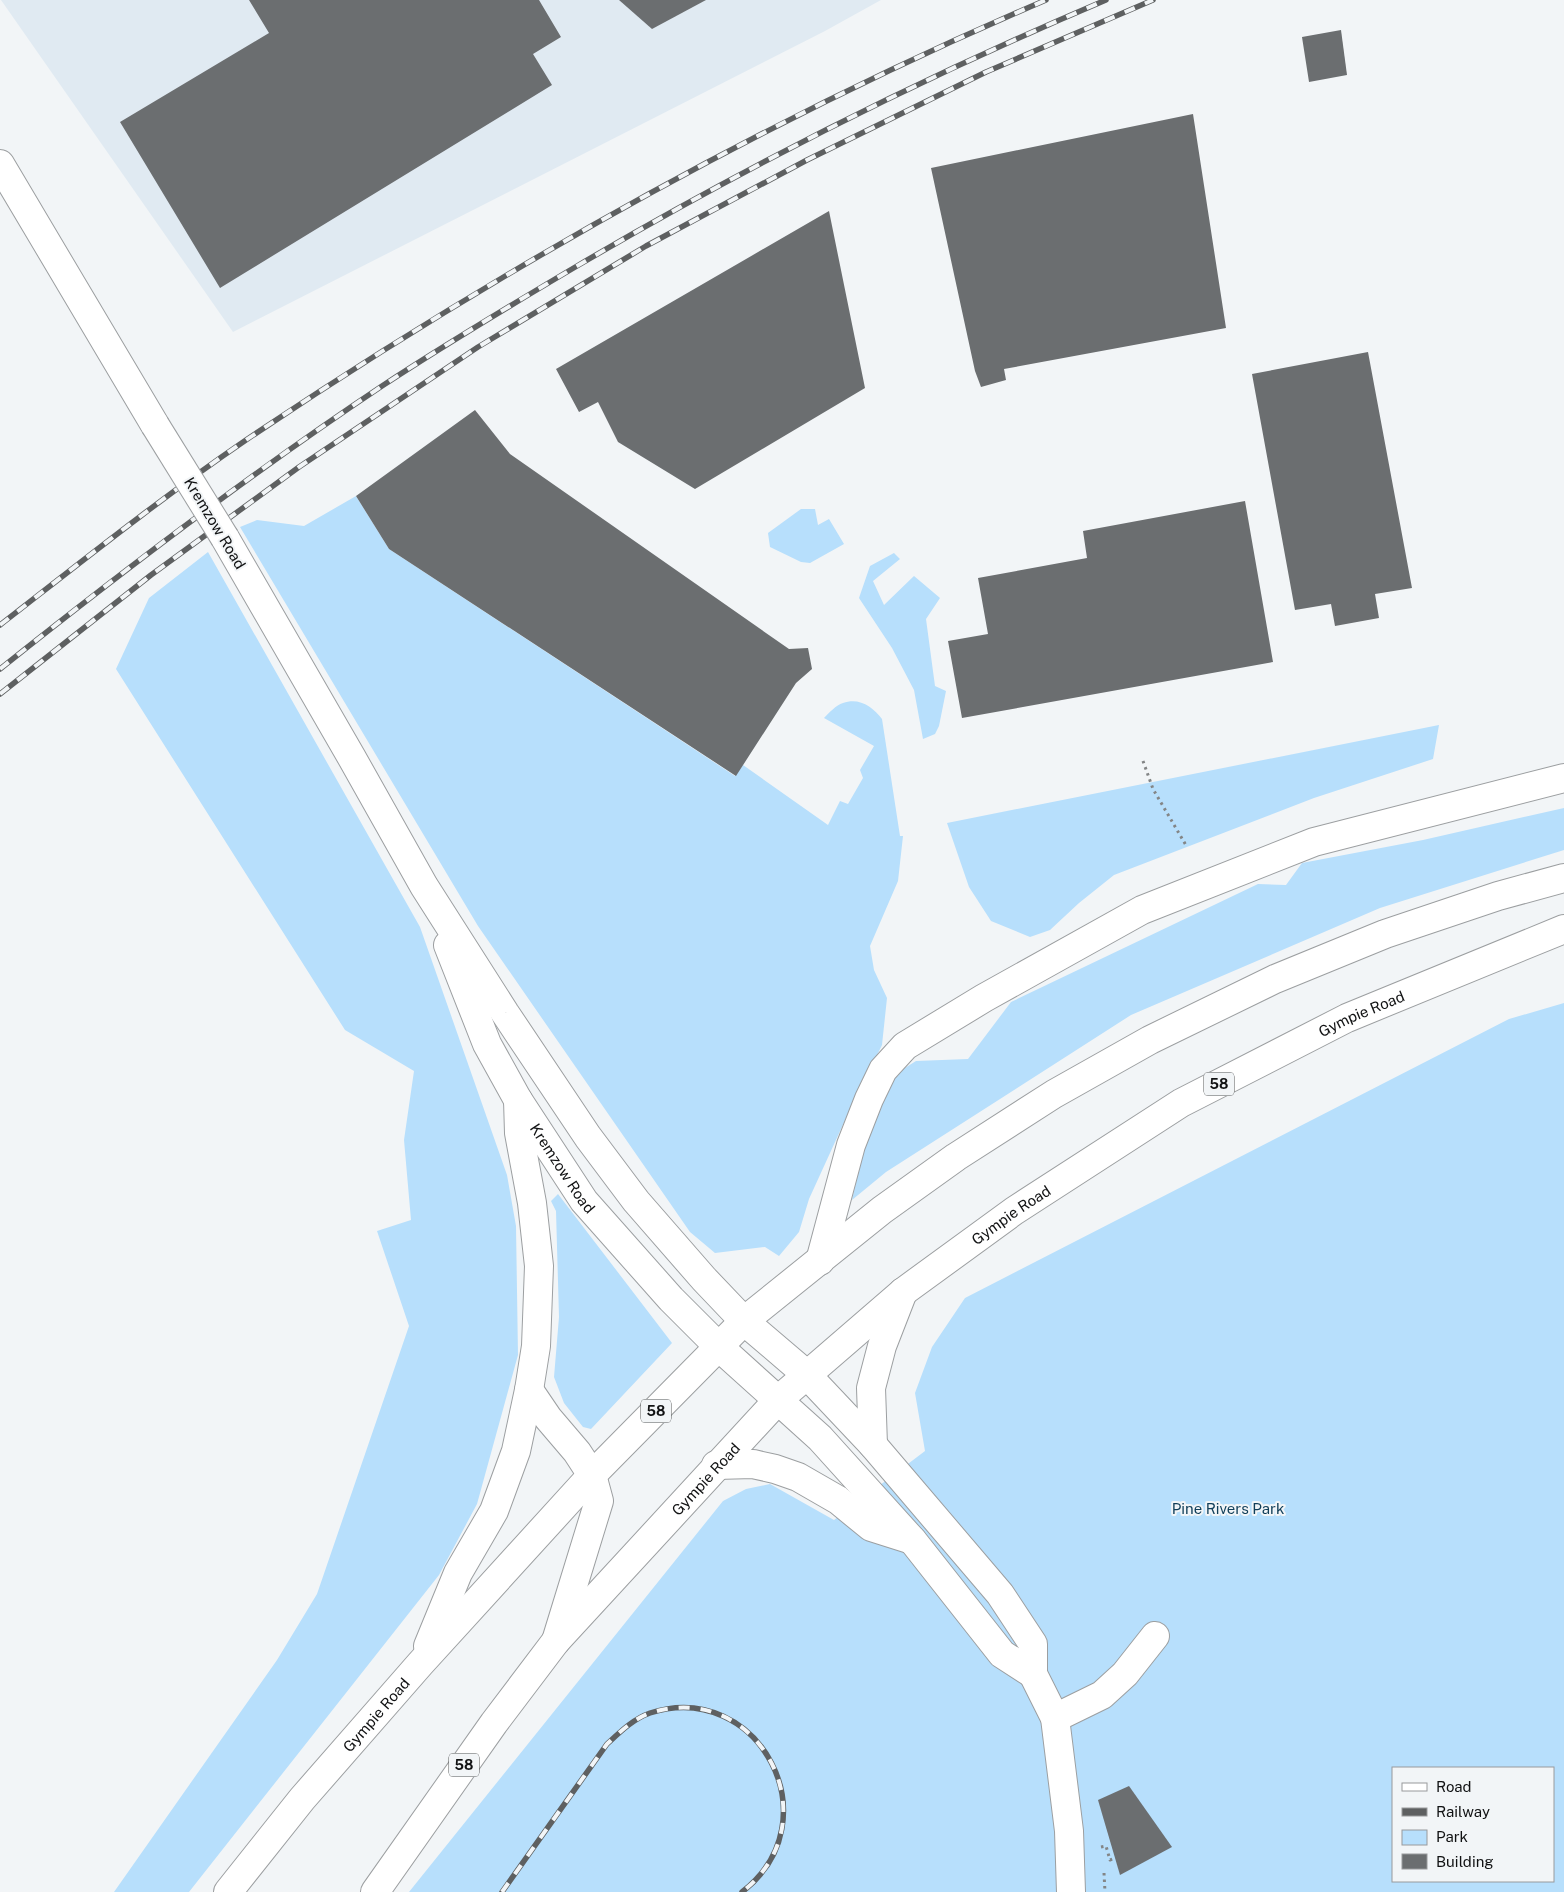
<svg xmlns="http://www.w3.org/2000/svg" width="1564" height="1892" font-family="'Public Sans',sans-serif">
<rect width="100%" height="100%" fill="#f2f5f7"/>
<path fill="#e0eaf2" d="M1,0h880l-56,31 -592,301z"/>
<g fill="#b7dffc" fill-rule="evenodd">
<path d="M356,496l33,53 346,227 8,-11 85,60 12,-24 8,3 15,-26 -3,-8 14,-24 -50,-28c5,-5 12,-13 19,-15 16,-6 30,4 39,16l18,117h3l-5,45 -28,65 4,24 13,28 -5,47 -36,73 -37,81 -10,33 -20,24 -14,-9 -50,6 -25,-21 -212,-306 -238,-399 17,-7 47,6z"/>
<path d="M801,509h14l3,16 11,-6 15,25 -34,19 -9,-1 -31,-15 -2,-14z"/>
<path d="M208,552l212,375 87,248 9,51 2,129 -41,149 -38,71 -250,317h-75l163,-232 40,-66 92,-268 -32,-95 34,-11 -7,-80 10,-69 -69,-41 -229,-361 33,-71z"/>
<path d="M894,553l6,6 -27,22 11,24 30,-29 26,22 -14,21 9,67 11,5 -7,35 -4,8 -12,5 -9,-49 -22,-42 -33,-50 11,-32z"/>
<path d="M1439,725l-6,34 -119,39 -200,77 -35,28 -29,27 -20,7 -39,-16 -22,-34 -22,-64z"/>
<path d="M1564,808v42l-184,58 -249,107 -245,157 -34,28 16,-71 24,-53 24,-15 52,-2 43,-57 247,-118 28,1 16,-22 121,-23z"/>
<path d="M1564,1003v889h-1155l314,-391 23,-12 24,-5 64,36 91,-69 -10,-58 17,-46 33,-49 544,-279zM1393,1768h160v113h-160z"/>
<path d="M558,1194l114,149 -81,86 -8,-2 -19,-24 -10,-26 5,-60 -3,-106 -5,-10z"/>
</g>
<g fill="#6b6e70">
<path d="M249,0h290l22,37 -28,17 19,31 -332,203 -100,-166 149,-89z"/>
<path d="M619,0h87l-54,29z"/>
<path d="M1341,30l6,45 -38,7 -7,-45z"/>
<path d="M1193,114l33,214 -222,41 2,11 -25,7 -6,-16 -44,-203z"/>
<path d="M829,211l36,177 -170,101 -77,-47 -20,-40 -19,10 -23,-43z"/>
<path d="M1368,352l44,236 -37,6 4,24 -44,8 -4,-22 -36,6 -43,-236z"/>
<path d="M475,410l35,44 279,195 19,-1 4,21 -16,14 -60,93 -347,-227 -33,-53z"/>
<path d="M1245,501l28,161 -311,56 -14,-77 40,-7 -10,-56 109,-20 -4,-27z"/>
<path d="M1129,1786l43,61 -52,28 -22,-75z"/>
</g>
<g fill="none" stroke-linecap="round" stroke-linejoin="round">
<g stroke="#9c9fa1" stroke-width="30">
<g id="minor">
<path d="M0,164l155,261"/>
<path d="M225,538l127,220 72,128 81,127 83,124 48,64 68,78 40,42 62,53 67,71 127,149 33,50v30l22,44 14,113 2,61"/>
<path id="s1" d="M448,945l39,99 31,56 66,101 87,98 48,48 101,91 93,103 89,113 31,20"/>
<path d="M820,1261l31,-116 18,-46 14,-29 22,-24 79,-48 158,-88 172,-68 250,-64"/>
<path d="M529,1390l19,28 29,34 15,23 7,26 -43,140"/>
<path d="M873,1445l-2,-57 11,-42 21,-54"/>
<path d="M716,1465l37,-1 22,5 23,8 40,23 33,27 41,13"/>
<path d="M1055,1718l47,-23 23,-21 30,-38"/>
</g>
</g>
<g stroke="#9c9fa1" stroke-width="30">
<g id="highway">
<path d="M428,1646l30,-73 36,-62 22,-60 13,-61 7,-44 3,-80 -7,-63 -13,-70 -1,-33"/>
<path id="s2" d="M228,1892l74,-93 118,-135 172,-189 152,-154 138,-111 74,-53 98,-63 96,-54 125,-61 110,-45 113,-38 66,-18"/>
<path id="s3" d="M375,1892l119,-169 62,-82 222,-241 125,-108 111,-81 167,-108 166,-85 217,-89"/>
</g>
</g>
<g stroke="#838586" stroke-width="3" stroke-dasharray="2.5 4" stroke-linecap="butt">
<path d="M1143,761l10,28 34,58"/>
<path d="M1101,1847l5,-1 4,14 5,-2"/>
<path d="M1104,1873l1,19"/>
</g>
<use href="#minor" stroke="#fff" stroke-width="28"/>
<use href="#highway" stroke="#fff" stroke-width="28"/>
<g stroke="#5e6061" stroke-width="5.5">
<g id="rail">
<path d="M0,625c81,-63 161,-127 246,-185 253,-170 519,-320 800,-440"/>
<path d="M0,669c124,-99 250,-195 382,-283 64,-42 129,-81 195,-120 170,-100 347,-189 529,-266"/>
<path d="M0,694l151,-119 148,-108 179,-120 168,-101 161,-86 179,-88 167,-72"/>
<path d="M502,1892l105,-148c13,-12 26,-25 43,-31 109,-35 184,108 92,179"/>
</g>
</g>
<use href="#rail" stroke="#f2f5f7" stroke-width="4" stroke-dasharray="11" stroke-linecap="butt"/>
<g stroke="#9c9fa1" stroke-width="30" stroke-linecap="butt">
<path id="minor-bridge" d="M155,425l70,113"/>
</g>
<use href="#minor-bridge" stroke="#fff" stroke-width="28"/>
</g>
<g text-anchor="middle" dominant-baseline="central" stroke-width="4" stroke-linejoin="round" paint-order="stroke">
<g fill="#f2f5f7" stroke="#545657" stroke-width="1">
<rect x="1204" y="1072.5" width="30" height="23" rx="4"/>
<rect x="641" y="1399.5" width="30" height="23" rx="4"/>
<rect x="449" y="1753.5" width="30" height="23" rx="4"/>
</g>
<g font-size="14" font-weight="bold" fill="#111213">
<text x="1219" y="1084">58</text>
<text x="656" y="1411">58</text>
<text x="464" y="1765">58</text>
</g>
<g font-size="15" fill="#111213" stroke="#f2f5f7">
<text transform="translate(215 523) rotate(59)">Kremzow Road</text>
<text stroke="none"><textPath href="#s3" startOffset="1340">Gympie Road</textPath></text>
<text stroke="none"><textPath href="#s1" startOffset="252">Kremzow Road</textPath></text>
<text stroke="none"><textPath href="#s3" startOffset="935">Gympie Road</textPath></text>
<text stroke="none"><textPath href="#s3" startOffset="530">Gympie Road</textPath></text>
<text stroke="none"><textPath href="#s2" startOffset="231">Gympie Road</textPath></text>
</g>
<g font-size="15" fill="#103e59" stroke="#f2f5f7">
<text x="1228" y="1508">Pine Rivers Park</text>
</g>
</g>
<rect x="1392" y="1767" width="162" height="115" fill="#f2f5f7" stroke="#989a9c"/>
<rect x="1402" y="1783" width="25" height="8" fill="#ffffff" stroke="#989a9c"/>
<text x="1436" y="1792" font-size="15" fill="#111213">Road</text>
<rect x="1402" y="1808" width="25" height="8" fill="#5e6061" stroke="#989a9c"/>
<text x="1436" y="1817" font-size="15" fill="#111213">Railway</text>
<rect x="1402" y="1830" width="25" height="15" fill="#b7dffc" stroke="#989a9c"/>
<text x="1436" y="1842" font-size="15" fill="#111213">Park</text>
<rect x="1402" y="1854" width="25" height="15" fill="#6b6e70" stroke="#989a9c"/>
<text x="1436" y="1867" font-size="15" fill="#111213">Building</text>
</svg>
